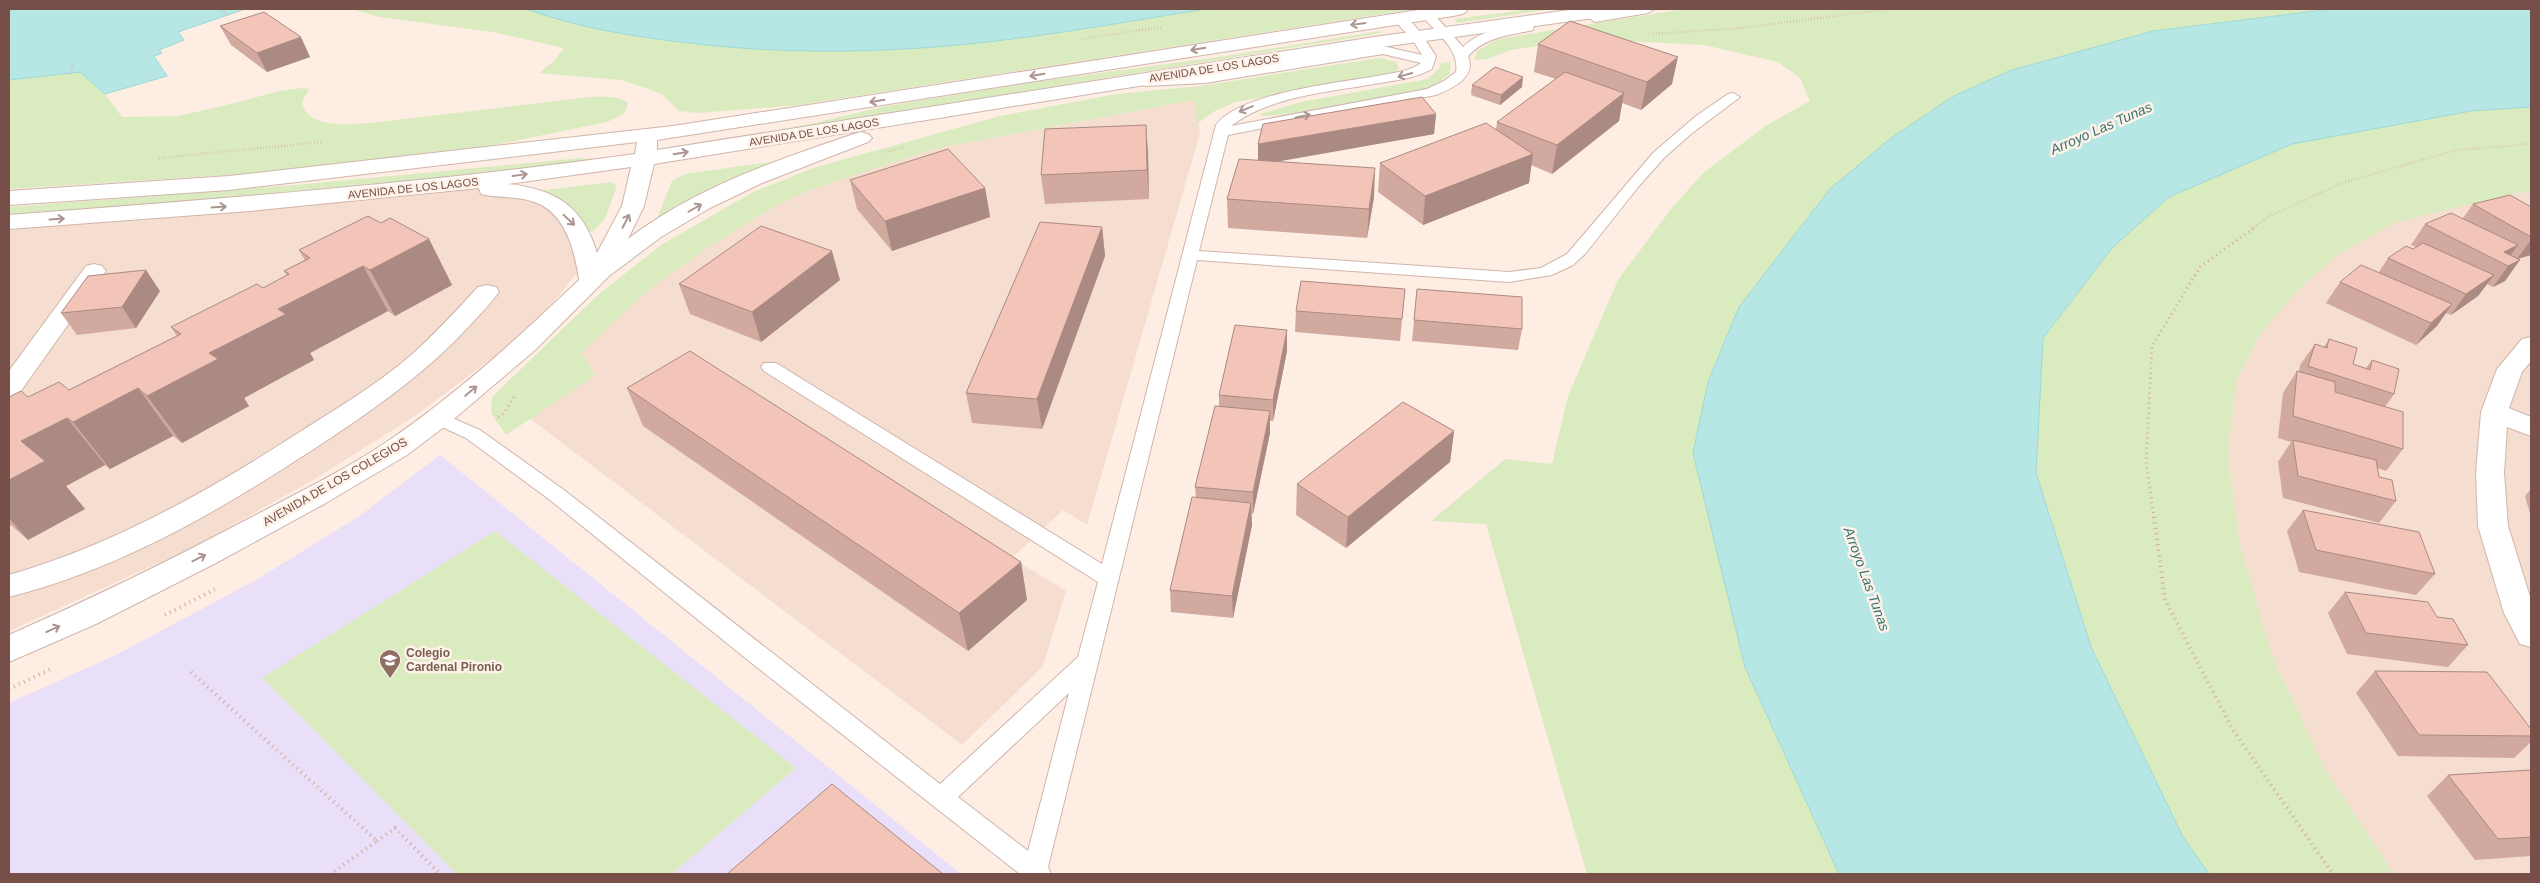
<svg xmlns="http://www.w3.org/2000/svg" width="2540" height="883" font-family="Helvetica,sans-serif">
<rect width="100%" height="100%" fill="#fdede2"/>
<g fill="#f5ddd0">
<path d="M1194,100l6,33 -113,392 -24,-15 -51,48 54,33 -23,75 -81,79 -433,-327 67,-43 -15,-22 66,-62 59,-42 66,-41 35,-17 126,-42z"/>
<path d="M443,185l62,5 41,8 42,61 -36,45 -56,51 -81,61 -102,64 -120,67 -184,84v-409z"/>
<path d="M2531,190v684h-137l-69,-104 -54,-117 -32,-113 -11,-86 8,-73 25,-48 41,-47 38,-33 56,-31z"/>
</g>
<path fill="#eadff9" d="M440,455l521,419h-952v-171l107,-48 140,-75 105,-65z"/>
<g fill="#daebc0">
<path d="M352,9h174l48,15 70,14 63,7 83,6 159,-6 63,-6 194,-30h209l-617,96 -100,8 -19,-2 -17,-17 -40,-14 -83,-7 15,-12 10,-13 -71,-16 -114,-15z"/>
<path d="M1532,9h20l-95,14 -2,-4z"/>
<path d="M1684,9h648l-179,22 -144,40 -57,26 -207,570 94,207h-252l-101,-350 -55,-3 74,-62 47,5 16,-68 50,-116 53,-71 32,-36 64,-48 43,-24 -10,-23 -22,-16 -74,-17 -117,-6 -76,11 -24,9 -13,1 3,-9 21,-12z"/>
<path d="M1380,31l2,2 -686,112 118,-22 72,-17 155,-25 178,-24z"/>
<path d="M1379,58l18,4 2,6 -4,4 -16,5 -144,25 -20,9 -17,12 -4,-23 -261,49 -126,42 -35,17 -66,41 -59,42 -66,62 15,22 -90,60 -15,-22 1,-16 106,-102 63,-50 92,-53 60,-24 187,-52 64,-12 52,-10 84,-8z"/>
<path d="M1451,62l-1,11 -12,11 -14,6 -141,25 -22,1 -1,-2 41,-12 127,-23 11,-11 2,-5z"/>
<path d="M80,72l25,22 17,23 56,-1 49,-11 53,-14 22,-3 7,1 -7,13c5,28 47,22 69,21l218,-26c12,0 29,-2 39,6l-3,10 -18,9 -118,24 -247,28 -233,15v-109z"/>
<path d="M2531,107v83l-135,32 -56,31 -38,33 -41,47 -25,48 -8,73 11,86 32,113 54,117 69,104h-185l-26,-37 -92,-190 -55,-174 7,-135 69,-90 56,-51 124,-53 179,-33z"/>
<path d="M581,158l10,1 -4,2 -124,17 -454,37v-8l286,-22z"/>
<path d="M770,162h8l-124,64 18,-45 13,-7z"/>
<path d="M611,182l5,3v4l-11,29 -11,13 -7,1 -50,-41z"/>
<path d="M495,531l301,237 -124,106h-215l-195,-196z"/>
</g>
<g fill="#b6e7e4" stroke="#9cd9d6">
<path d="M9,9h236l-67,23 6,8 -25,10 3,3 -8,3 13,20 -62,18 -25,-22 -71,8z"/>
<path d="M526,9h680c-64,10 -129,22 -194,30 -109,14 -221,17 -331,3 -53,-6 -104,-15 -155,-33z"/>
<path d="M2332,9h199v98l-60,4 -179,33 -123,53 -57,51 -69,90 -7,135 55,174 92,190 26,37h-370l-94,-207 -52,-214 15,-71 31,-75 91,-118 60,-50 62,-42 57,-26 144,-40z"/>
</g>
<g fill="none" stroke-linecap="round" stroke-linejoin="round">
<g stroke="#d0b5ac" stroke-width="2">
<g id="service">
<path d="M1627,9h27l-6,4 -53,9 -6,-4 6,-4z"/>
<path d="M1427,10l4,1 32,36c18,-17 41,-20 65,-24l6,4 -1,3c-25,6 -46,6 -65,26 9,22 -16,32 -32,39l-208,40 -29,116 310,21 32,-4 26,-14 87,-102 42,-36 32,-22 5,-1 7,4 -49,37 -27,24 -25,28 -54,68 -12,11 -21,10 -43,7 -312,-22 -149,607 3,7h-31l-271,-213 -199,-161 -84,-62 -35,-16 -2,-4 2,-4 7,-2 42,18 84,60 376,294 138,-127 20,-75 -334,-211 -3,-4 3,-4h12l326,201 114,-439c23,-32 122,-42 161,-49 14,-3 32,-4 44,-13l-38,-9 -178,29 -60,3 -7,-4 7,-4 60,-3 178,-29 39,9 -10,-16 -20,-21 6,-4c16,4 29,29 38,42l-4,13c-16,9 -34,11 -52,14 -49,9 -108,12 -149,43l196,-37 17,-8 12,-9c4,-24 -22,-40 -35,-58zM1069,693l-41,158 -70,-54z"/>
</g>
</g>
<g stroke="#d0b5ac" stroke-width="2">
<g id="minor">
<path d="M94,264l8,2 4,5 -88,124 -9,3v-27l77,-105z"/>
<path d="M487,285l9,2 3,5c-8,11 -18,21 -27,31 -42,46 -89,80 -140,114 -101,67 -205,130 -323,160v-22c107,-31 201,-85 294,-145 36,-23 73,-45 106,-73 25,-22 47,-46 69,-70z"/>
<path d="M2531,337v24l-9,11 -13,36 22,9v19l-24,-9 -3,46 4,53 23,74v47l-11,-3 -16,-31 -26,-87 -2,-53 5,-61 16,-43 25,-30z"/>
</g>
</g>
<g stroke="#d0b5ac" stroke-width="2">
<path id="tertiary" d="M1425,9h43l-3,4 -6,2 -802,125v10l717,-113 202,-28h49l-3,4 -6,2 -242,33 -720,116 -10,42 -16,33c65,-50 148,-79 226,-105l7,-2 7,2 4,4 -4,4 -106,41 -52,25 -49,29 -52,39 -74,74 -87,74 -41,31 -83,49 -108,59 -120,61 -87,38v-27c82,-36 162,-75 241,-117 46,-24 95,-48 138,-77 69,-47 131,-104 191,-161 -4,-30 -14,-70 -48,-79 -16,-5 -33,-3 -50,-7l-2,-6 -229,23 -241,18v-14c209,-16 418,-32 626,-61l2,-12 -408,48 -220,15v-14l220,-15 444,-50zM631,167l-9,39 -25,47c-14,-47 -42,-64 -89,-69z"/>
</g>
<g stroke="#d8a89c" stroke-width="2.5" stroke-dasharray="0.5 2.5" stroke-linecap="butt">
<path d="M219,9l9,6"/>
<path d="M1653,34l88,-6 149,-19"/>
<path d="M1083,39l78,-12"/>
<path d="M70,74l3,-10"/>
<path d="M886,152l18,-5"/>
<path d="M159,158l163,-16"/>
<path d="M2252,229l16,-12 71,-33 117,-34 75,-6"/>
</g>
<g stroke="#d8a89c" stroke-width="3" stroke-dasharray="1 4" stroke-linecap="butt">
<path d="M498,417l6,-4 10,-16"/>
<path d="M2154,518l-8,-57 6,-115 48,-79 54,-39"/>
</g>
<g stroke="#d8a89c" stroke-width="4" stroke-dasharray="1 4.5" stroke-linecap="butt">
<path d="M2154,517l11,83 68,130 100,144"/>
<path d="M165,615l50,-26"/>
<path d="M191,672l186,169 -46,33"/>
<path d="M9,689l44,-21"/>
<path d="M377,841l18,-13 45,46"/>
</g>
<use href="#service" fill="#fff" fill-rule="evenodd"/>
<use href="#minor" fill="#fff" fill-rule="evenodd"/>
<use href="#tertiary" fill="#fff" fill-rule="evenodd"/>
</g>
<g fill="#d1a99f">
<path d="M220,26l90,31 -43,15 -36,-27z"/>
<path d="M1538,44l134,40 -31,26 -19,-7 -3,18 -67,53 -21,-9 -2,18 -106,42 -45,-33 2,-29 116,-33 1,-8 59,-43 -22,-7z"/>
<path d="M1472,85l50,2 -22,18 -29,-10z"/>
<path d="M1436,114l-2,20 -157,27 97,36 -7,41 -139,-10 -1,-29 31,-39z"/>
<path d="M1146,125l2,29 1,45 -104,5 -4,-29z"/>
<path d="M850,180l135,8 5,29 -98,34 -35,-42z"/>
<path d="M2473,204l57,2 1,-2v51l-13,4 -13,22 -12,6 -6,-3 -9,12 -27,19 -5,-2 -9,13 -21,19 -90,-42 14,-21 39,-10 9,-14 25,-9 3,-2 -5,-2 14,-21 38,-6z"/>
<path d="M381,223l48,16 23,46 -57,31 -7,-5 -78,42 4,7 -70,38 5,8 -67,37 -9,-7 -63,33 -5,-4 -39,21 19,23 -57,31 -17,-15 -2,2v-130h19l41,-7 108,-54 -6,-9 92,-39 24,-13 -3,-4 21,-11 -6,-10z"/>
<path d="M1102,227l3,29 -63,173 -70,-6 -6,-30z"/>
<path d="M840,280l-79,62 -71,-28 -11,-30z"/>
<path d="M1405,289l-5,52 -105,-9 1,-21z"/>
<path d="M1417,289l105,40 -4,21 -106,-9z"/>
<path d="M160,291l-24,37 -59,7 -16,-22z"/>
<path d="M1287,330v21l-14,70h-3v12l-17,81 -2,-1 1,12 -19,93 -62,-6 -1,-22 26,-92 -1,-11 24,-80v-12z"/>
<path d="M2329,339l24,25 13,4 6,-8 22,34 -9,13 18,42 -17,22 -9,-3 2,9 17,24 -17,22 -96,-25 -5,-36 13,-20 -13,-4 5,-45 14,-22 2,1 1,-7 15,-21 9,3z"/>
<path d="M627,388l394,174 6,38 -59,51 -325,-225z"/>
<path d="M1454,431l-4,31 -104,86 -50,-33 1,-31z"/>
<path d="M2531,489v28l-6,-21z"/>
<path d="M2303,510l132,64 -19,21 -117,-23 -12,-41z"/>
<path d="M2345,592l92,25 31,28 -20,22 -101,-13 -19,-41z"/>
<path d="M2375,671l156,65v6l-17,16 -116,-2 -42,-63z"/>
<path d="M2531,770v86l-56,4 -48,-64 21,-21z"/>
</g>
<g fill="#aa8a82">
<path d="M301,37l9,20 -43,15 -10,-19z"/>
<path d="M1678,57l-6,27 -31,26 6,-28z"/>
<path d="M1523,77l-1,10 -22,18 1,-10z"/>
<path d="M1624,93l-5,28 -67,53 5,-29z"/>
<path d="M1436,114l-2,20 -176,31v-21z"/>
<path d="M1146,125l2,29 1,45 -2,-29z"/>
<path d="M1533,154l-4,29 -106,42 2,-29z"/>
<path d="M1375,168l-1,29 -7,41 2,-29z"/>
<path d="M985,188l5,29 -98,34 -7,-30z"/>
<path d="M1102,227l3,29 -63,173 -5,-30z"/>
<path d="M429,239l23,46 -57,31 -25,-46z"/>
<path d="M2531,240v15l-14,4z"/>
<path d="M2518,245l-14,19v-12z"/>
<path d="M832,251l8,29 -79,62 -9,-30z"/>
<path d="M2520,260l-15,21 -12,6 15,-21z"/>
<path d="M363,266l25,45 -78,42 4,7 -70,38 5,8 -67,37 -35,-47 62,-43 69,-44z"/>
<path d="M146,270l14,21 -24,37 -14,-21z"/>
<path d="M2494,275l-16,21 -27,19 15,-21z"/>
<path d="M2452,304l-15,22 -21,19 15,-22z"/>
<path d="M1287,330v21l-14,70v-21z"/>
<path d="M138,388l35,48 -63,33 -37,-47z"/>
<path d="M1270,411v22l-17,81v-22z"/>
<path d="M67,418l38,47 -39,21 19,23 -57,31 -19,-22v-38l12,-39z"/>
<path d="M1454,431l-4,31 -104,86 2,-31z"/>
<path d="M1251,503l1,22 -19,93 -1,-22z"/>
<path d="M1021,562l6,38 -59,51 -9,-38z"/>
</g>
<g fill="#f3c5b9" stroke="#aa8a82">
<path d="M264,12l37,25 -44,16 -37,-27z"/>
<path d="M1570,21l108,36 -31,25 -109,-38z"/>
<path d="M1495,67l28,10 -22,18 -29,-10z"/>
<path d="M1565,72l59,21 -67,52 -60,-23z"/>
<path d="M1422,97l14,17 -178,30 5,-20z"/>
<path d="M1486,123l47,31 -108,42 -45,-33z"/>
<path d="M1146,125l1,45 -106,5 4,-46z"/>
<path d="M948,149l37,39 -100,33 -35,-41z"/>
<path d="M1239,159l136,9 -6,41 -142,-10z"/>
<path d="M2510,195l21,12v30l-58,-33z"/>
<path d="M2451,213l67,32 -14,7 16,8 -12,6 -83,-42z"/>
<path d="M368,216l13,7 9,-5 39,21 -59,31 -7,-4 -85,43 8,5 -77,39 9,6 -71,37 -9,-8 -65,34 -6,-4 -46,23 24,20 -36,19v-83l12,-6 7,6 31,-15 10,8 112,-56 -10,-7 86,-43 6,4 26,-14 -5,-3 26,-13 -11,-8z"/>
<path d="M1040,222l62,5 -65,172 -71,-6z"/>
<path d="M761,226l71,25 -80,61 -73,-28z"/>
<path d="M2423,243l71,32 -28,19 -78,-36 18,-12 7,3z"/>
<path d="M2361,265l91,39 -21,19 -91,-41z"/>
<path d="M146,270l-24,37 -61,6 27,-37z"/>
<path d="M1301,281l104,8 -3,30 -106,-8z"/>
<path d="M1417,289l105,8v32l-108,-9z"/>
<path d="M1235,325l52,5 -14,70 -54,-5z"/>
<path d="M2329,339l28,9 -4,16 17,6 2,-10 27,9 -5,25 -86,-28 7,-22 12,4z"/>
<path d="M690,351l331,211 -62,51 -332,-225z"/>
<path d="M2297,371l38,11v10l68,20v37l-110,-33z"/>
<path d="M1403,402l51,29 -106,86 -51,-33z"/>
<path d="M1215,406l55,5 -17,81 -58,-5z"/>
<path d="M2293,440l83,20 3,17 13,3 4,21 -98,-25z"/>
<path d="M1192,497l59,6 -19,93 -62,-6z"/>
<path d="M2303,510l116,22 16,42 -119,-24z"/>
<path d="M2345,592l83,10 9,15 16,2 15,26 -102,-12z"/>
<path d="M2375,671l112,1 44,57v7l-112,-1z"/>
<path d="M2531,770v67l-33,2 -50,-64z"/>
<path d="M832,784l111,90h-216z"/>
</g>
<defs><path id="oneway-shaft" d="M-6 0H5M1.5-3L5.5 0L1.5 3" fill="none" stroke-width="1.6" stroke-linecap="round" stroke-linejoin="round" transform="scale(1.25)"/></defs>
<g stroke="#ac9591">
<use href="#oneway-shaft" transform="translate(1358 24) rotate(172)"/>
<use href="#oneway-shaft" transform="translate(1198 49) rotate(171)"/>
<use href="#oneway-shaft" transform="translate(1037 75) rotate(171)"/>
<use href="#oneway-shaft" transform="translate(1405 75) rotate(165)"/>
<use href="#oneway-shaft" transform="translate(877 101) rotate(171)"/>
<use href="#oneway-shaft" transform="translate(1246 109) rotate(158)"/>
<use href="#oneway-shaft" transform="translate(1303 116) rotate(-11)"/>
<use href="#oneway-shaft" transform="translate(681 153) rotate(-9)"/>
<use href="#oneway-shaft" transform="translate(520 175) rotate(-8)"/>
<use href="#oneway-shaft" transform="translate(219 207) rotate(-4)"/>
<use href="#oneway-shaft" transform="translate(695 208) rotate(-30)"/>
<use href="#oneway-shaft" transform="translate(57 219) rotate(-4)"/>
<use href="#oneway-shaft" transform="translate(569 220) rotate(43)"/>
<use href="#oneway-shaft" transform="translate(626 221) rotate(-63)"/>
<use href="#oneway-shaft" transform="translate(471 391) rotate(-40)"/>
<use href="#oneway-shaft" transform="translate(199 558) rotate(-27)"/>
<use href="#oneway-shaft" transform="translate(53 629) rotate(-24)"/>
</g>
<defs>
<g id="school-pin" transform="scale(1.125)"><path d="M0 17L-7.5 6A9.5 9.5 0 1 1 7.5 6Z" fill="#8d6e63" stroke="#fff2e9"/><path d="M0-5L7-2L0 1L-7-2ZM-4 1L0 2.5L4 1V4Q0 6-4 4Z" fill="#fff"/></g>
</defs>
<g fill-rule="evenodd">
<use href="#school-pin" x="390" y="660"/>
</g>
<g text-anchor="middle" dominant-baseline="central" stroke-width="5" stroke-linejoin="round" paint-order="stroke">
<g font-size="11" fill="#754f48" stroke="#fff2e9">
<text transform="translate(1214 68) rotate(-9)">AVENIDA DE LOS LAGOS</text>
<text transform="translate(814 132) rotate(-9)">AVENIDA DE LOS LAGOS</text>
<text transform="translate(413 188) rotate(-6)">AVENIDA DE LOS LAGOS</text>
</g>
<g font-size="12" fill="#754f48" stroke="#fff2e9">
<text transform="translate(335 482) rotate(-30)">AVENIDA DE LOS COLEGIOS</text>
</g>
<g font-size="12" font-weight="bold" fill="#785e54" stroke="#fff2e9" text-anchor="start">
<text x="406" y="653">Colegio<tspan x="406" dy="14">Cardenal Pironio</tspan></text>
</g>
<g font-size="14" font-style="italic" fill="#387472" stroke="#fff2e9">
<text transform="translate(2101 128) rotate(-24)">Arroyo Las Tunas</text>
<text transform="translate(1867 579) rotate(70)">Arroyo Las Tunas</text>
</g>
</g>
<rect width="2540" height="883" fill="none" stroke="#754f48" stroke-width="20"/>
</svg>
